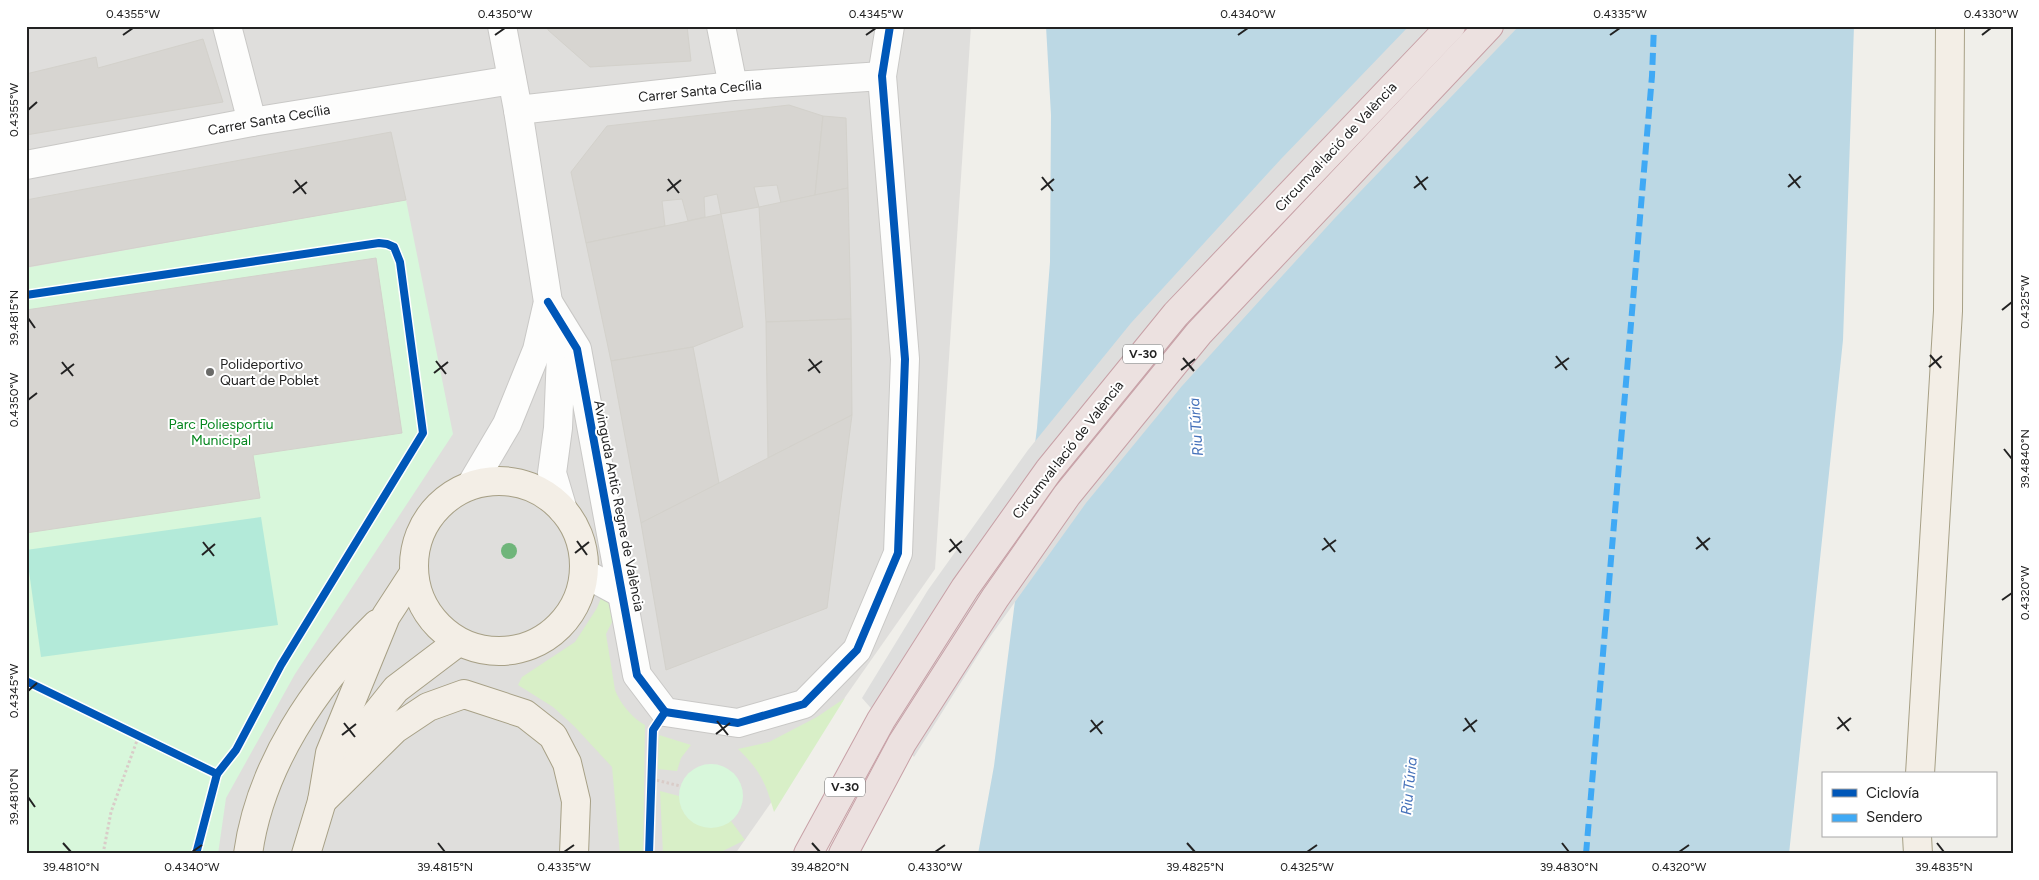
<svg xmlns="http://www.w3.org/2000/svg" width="2039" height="880" font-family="Figtree,sans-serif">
<rect width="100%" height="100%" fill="#f0efea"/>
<path fill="#dfdedc" d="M26,26h945l-36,543 -200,285h-709z"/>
<g fill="#d8efc7">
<path d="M603,593l5,9 5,18 -7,14 9,56c5,13 17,28 30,35l-2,129h-23l-8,-87 -38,-41 -21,-19 -35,-22 4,-8 53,-35 22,-34z"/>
<path d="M845,698l-71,114c-8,-29 -14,-42 -36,-63l31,-7 48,-25z"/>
<path d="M659,735l32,10 -10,13 -4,13 -19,-2z"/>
<path d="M660,791l19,5c4,21 9,26 29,28 10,1 15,2 23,-3l14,19 -28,14h-54z"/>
</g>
<g fill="#d8f7db">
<path d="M406,200l47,234 -158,240 -69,124 -8,56h-192v-586z"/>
<circle cx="711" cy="796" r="32"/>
</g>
<path fill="#b3ead9" d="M261,517l17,108 -237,32 -15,-107z"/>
<path fill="#bcd8e4" d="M1046,26h808l-11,314 -54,514h-811l16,-88 43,-338 13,-166 1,-147z"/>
<path fill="#dededd" d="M1409,26h110l-185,193 -152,167 -96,117 -99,138 -73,116 -52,-59 66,-108 100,-140 103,-127 150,-164z"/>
<g fill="#d7d5d1" stroke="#d3d1cb">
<path d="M547,26h140l4,35 -101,6 -42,-37z"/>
<path d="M203,39l20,63 -197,33v-61l70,-17 2,11z"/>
<path d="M789,105l34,11 -8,79 -34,8 -4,-18 -23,2 5,20 -38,7 -4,-20 -13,3 1,20 -17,4 -6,-22 -20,2 3,25 -79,17 -15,-71 36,-46z"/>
<path d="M823,116l23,2 2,70 -33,7z"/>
<path d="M391,132l15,68 -380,67v-67z"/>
<path d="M848,188l3,131 -85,3 -7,-115z"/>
<path d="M721,214l22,113 -50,20 -82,14 -25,-118z"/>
<path d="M376,258l26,175 -149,22 7,43 -234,35v-223z"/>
<path d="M851,319l1,96 -84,43 -2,-136z"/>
<path d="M693,347l26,136 -78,40 -30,-162z"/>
<path d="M852,415l-25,193 -161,62 -25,-147z"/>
</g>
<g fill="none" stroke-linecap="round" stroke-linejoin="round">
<g stroke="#c9c8c6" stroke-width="30">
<g id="minor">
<path d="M227,26l25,96"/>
<path d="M502,26l16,84 30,192 13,52 -3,74 -6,45 11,37"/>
<path d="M721,26l12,60"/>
<path d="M518,110l215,-24 149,-10"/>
<path d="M26,165l226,-43 260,-42"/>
<path d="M548,302l29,47 60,326 28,37 73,11 66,-19 53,-54 41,-97 7,-194 -23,-283 8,-50"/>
<path d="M471,485l36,-61 30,-74 10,-44"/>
<path d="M584,573l39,21"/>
</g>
</g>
<g stroke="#a7a086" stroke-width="30">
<g id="major">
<circle cx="499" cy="566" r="85"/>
<path d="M342,767l26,-43 28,-35 62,-47"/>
<path d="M1920,774l28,-463 2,-285"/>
<path d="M322,801l73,-72 33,-22 36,-13 61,20 28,22 14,27 9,38 -2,53"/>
<path d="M1917,836l1,18"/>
<path d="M248,854c12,-88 67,-169 129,-230"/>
<path d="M306,854l16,-53 8,-48 56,-137 28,-43"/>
</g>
</g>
<g stroke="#c7a0a6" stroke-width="30">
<g id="highway">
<path d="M808,854l73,-134 84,-132 84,-118 127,-156 275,-288"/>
<path d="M843,854l59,-111 93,-145 72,-103 132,-162 290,-307"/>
</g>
</g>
<g stroke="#d9ccc8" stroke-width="3" stroke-dasharray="2.5 2.5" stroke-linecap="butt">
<path d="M652,779l28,7"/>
<path d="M103,854l8,-42 28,-77"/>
</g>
<use href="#minor" stroke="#fdfdfc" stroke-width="28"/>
<use href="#major" stroke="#f3eee6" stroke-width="28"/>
<use href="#highway" stroke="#ece1e0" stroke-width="28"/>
<g stroke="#3fa9f5" stroke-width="6" stroke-dasharray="12 6" stroke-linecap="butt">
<path d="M1922,26h3"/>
<path d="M1586,854l66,-778 2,-50"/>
</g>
<g stroke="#fff" stroke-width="11">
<g id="cycleway">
<path d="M26,295l353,-52 8,1 7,3 6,15 23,171 -142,232 -45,85 -19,24 -191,-93"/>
<path d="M548,302l29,47 60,326 28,37"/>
<path d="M665,712l73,11 66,-19 53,-54 41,-97 7,-194 -23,-283 8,-50"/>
<path d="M196,854l21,-80"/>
<path d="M649,854l4,-124 12,-18"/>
</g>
</g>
<use href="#cycleway" stroke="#0057b8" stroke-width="8"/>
</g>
<circle fill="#6fb57a" cx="509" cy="551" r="8"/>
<path fill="none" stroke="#222" stroke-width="2" d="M123,35l10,-7M495,35l10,-7M866,35l10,-7M1238,35l10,-7M1610,35l10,-7M1982,35l9,-7M28,110l9,-8M1789,174l11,14M1416,176l10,14M1042,177l11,14M668,179l11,14M295,180l11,14M1788,187l13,-11M1414,188l14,-11M1041,190l13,-11M667,191l14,-11M293,193l14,-11M2002,310l10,-8M28,318l7,10M1930,355l11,13M1556,356l11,14M1183,358l11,13M809,359l11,14M436,361l10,13M62,362l11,14M1929,367l13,-11M1555,368l14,-10M1181,370l14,-11M808,371l14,-10M434,373l14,-11M61,374l13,-10M28,400l9,-7M2004,449l8,10M1697,537l11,13M1324,538l11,14M950,539l11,14M577,541l10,14M203,542l11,14M1696,549l14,-11M1322,550l14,-10M949,552l13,-11M575,553l14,-11M202,555l13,-11M2002,600l10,-7M28,691l9,-8M1838,717l11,14M1465,718l10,14M1091,720l11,14M717,721l11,14M344,723l11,14M1837,729l14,-11M1463,731l14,-11M1090,732l13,-11M716,734l14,-11M342,735l14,-11M28,797l7,10M63,843l8,9M438,843l7,9M812,843l8,9M1187,843l8,9M1562,843l7,9M1937,843l7,9M192,852l10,-7M564,852l10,-7M935,852l10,-7M1307,852l10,-7M1679,852l10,-7"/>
<circle fill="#6a6a68" stroke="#fff" stroke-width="2" cx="210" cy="372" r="5"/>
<g text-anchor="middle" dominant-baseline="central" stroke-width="4" stroke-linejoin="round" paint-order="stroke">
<g fill="#fff" stroke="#646464" stroke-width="1">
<rect x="1123" y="344.5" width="40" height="19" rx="4"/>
<rect x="825" y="777.5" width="40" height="19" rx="4"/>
</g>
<g font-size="12" font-weight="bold" fill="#222">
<text x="1143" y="354">V-30</text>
<text x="845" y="787">V-30</text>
</g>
<g font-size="14" fill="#222" stroke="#fff">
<text transform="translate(700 91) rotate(-6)">Carrer Santa Cecília</text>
<text transform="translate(269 120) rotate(-10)">Carrer Santa Cecília</text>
<text transform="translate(1336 147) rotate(-47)">Circumval·lació de València</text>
<text transform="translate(1068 450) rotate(-52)">Circumval·lació de València</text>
<text transform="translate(619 506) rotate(79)">Avinguda Antic Regne de València</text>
</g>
<g font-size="14" fill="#222" stroke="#fff" text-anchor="start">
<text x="220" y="364">Polideportivo<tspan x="220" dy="16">Quart de Poblet</tspan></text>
</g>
<g font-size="14" fill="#05861e" stroke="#fff">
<text x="221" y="424">Parc Poliesportiu<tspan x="221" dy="16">Municipal</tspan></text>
</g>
<g font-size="15" font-style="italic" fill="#4672ba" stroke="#fff">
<text transform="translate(1196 427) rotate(-94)">Riu Túria</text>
<text transform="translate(1409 786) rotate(-84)">Riu Túria</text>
</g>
</g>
<rect width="2039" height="880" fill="none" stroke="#ffffff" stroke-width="55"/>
<rect x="1822" y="772" width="175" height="65" fill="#ffffff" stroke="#a7a7a7"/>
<rect x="1832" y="789" width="25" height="8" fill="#0057b8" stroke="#a7a7a7"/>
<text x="1866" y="798" font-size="15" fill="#222222">Ciclovía</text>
<rect x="1832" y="814" width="25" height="8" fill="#3fa9f5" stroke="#a7a7a7"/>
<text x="1866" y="822" font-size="15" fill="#222222">Sendero</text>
<rect x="28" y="28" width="1984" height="824" fill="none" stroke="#222" stroke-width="2"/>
<g font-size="12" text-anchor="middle" fill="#222">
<text x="133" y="18">0.4355°W</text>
<text x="505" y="18">0.4350°W</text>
<text x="876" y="18">0.4345°W</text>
<text x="1248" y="18">0.4340°W</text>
<text x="1620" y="18">0.4335°W</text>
<text x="1991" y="18">0.4330°W</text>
<text transform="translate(14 110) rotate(-90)" y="4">0.4355°W</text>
<text transform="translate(2025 302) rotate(-90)" y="4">0.4325°W</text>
<text transform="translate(14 318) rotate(-90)" y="4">39.4815°N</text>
<text transform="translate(14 400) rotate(-90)" y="4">0.4350°W</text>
<text transform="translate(2025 459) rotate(-90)" y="4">39.4840°N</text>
<text transform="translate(2025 593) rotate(-90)" y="4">0.4320°W</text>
<text transform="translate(14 691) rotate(-90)" y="4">0.4345°W</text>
<text transform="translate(14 797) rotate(-90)" y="4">39.4810°N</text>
<text x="71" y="871">39.4810°N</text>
<text x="192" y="871">0.4340°W</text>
<text x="445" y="871">39.4815°N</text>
<text x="564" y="871">0.4335°W</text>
<text x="820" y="871">39.4820°N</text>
<text x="935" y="871">0.4330°W</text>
<text x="1195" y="871">39.4825°N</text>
<text x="1307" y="871">0.4325°W</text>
<text x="1569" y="871">39.4830°N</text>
<text x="1679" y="871">0.4320°W</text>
<text x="1944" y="871">39.4835°N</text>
</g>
</svg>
